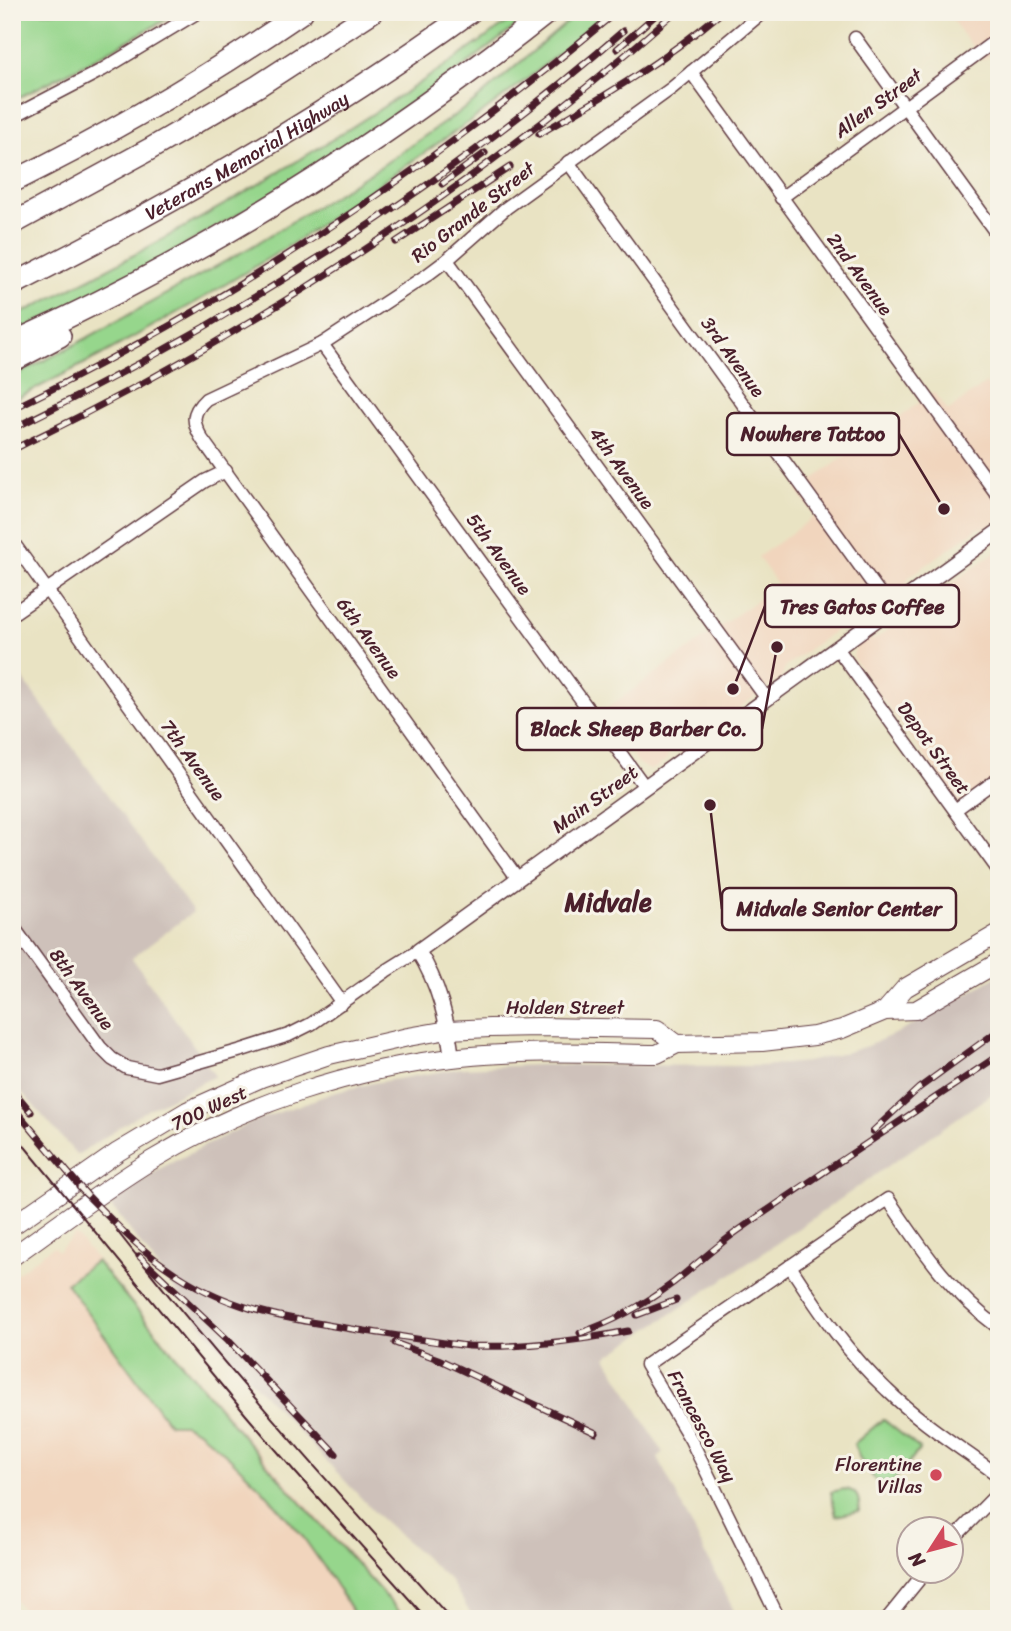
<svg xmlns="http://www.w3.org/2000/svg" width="1011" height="1631" font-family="Sriracha,sans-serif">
<rect width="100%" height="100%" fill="#f7f3e8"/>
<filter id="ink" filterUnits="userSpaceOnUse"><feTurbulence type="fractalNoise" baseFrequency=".0143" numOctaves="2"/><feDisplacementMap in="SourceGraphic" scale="14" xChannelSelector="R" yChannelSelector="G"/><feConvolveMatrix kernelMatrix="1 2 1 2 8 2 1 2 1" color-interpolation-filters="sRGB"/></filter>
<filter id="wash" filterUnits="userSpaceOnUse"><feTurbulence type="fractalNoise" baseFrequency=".00686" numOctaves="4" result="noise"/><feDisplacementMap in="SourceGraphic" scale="28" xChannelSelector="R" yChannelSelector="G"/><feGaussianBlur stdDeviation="1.57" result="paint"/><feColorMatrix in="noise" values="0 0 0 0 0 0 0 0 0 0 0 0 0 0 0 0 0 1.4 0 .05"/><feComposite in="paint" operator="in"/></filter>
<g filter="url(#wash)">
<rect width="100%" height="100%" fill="#e9e3c3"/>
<g fill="#f1d5bd">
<path d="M946,12h53v37l-16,11z"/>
<path d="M986,383l4,6 9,-6v137l-12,8h-9l-70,50 -1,7 -42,31 -9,-1 -70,51 -5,12 -77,55 -7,-2 -27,20 -4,9 -11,8 -5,2 -10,-5 -38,-53 176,-127 -20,-28 57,-41 -18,-25 137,-99 14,19z"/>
<path d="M999,549v238l-34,25 -110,-151 -2,-6 2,-6 5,-7 3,-2h11z"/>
<path d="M75,1234l181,214 152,171h-379l-17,-24v-318l41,-31 5,5z"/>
</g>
<g fill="#cec1ba">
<path d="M12,664l181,248 -61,46 83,118 -72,36 -66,43 -65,-74z"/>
<path d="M999,975v114l-242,168 -151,100 57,96 -5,5 80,161h-264l-24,-39 -72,-64 -151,-161 -26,-31 -91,-120 51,-36 91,-46 81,-29 40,-10 89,-15 76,-3 224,1 45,-4 34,-8 26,-8 34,-15 23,-12z"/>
</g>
<g fill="#96d68c" stroke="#707a5c" stroke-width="2">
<path d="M12,12h168l-95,52 -73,37z"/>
<path d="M522,12h13l-80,61 -151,103 -160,93 -132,66v-17c178,-88 349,-190 510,-306z"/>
<path d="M579,12h29l-73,61 -53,40 -190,131 -94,57 -97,54 -89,46v-24l62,-32 177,-98 126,-78 97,-67z"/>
<path d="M96,1261l174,207 136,151h-49l-28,-45 -28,-40 -39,-45 -33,-32 -29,-25 -16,-8h-15l-103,-141z"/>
<path d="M882,1420h2l36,29 -28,34 -16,-2 -17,-24 -5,-13z"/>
<path d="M844,1489c14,1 16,11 15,22l-23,5 -5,-24z"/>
</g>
</g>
<g filter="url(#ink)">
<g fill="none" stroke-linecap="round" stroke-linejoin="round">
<g stroke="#623c42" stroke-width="15">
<g id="minor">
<path d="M855,38l144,199"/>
<path d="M691,72l308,425"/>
<path d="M12,117l90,-47 96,-58"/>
<path d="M568,162l323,447"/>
<path d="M781,198l218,-160"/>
<path d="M447,260l320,439"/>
<path d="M322,344l323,443"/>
<path d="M12,541l330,462"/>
<path d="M12,614l193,-133 21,-10"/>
<path d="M837,648l162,223"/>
<path d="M955,810l44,-32"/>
<path d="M518,879l-316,-440c-10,-17 -11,-26 4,-40l116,-55 105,-69 20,-15 59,-52 166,-120 91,-76"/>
<path d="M12,925l88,122 12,12 15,9 30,6 85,-24 47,-15 22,-11 75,-53 32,-20"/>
<path d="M790,1266c29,45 58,88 97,124 34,33 74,58 112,86"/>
<path d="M951,1541l48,-49"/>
<path d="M779,1619l-88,-179 -45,-75 242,-166c34,50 61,92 111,129"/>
<path d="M887,1619l38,-47"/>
</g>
</g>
<g stroke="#623c42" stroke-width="17">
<g id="tertiary">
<path d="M452,1058c-5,-39 -13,-74 -34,-107l581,-420"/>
<path d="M12,1617l2,2"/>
</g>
</g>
<g stroke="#623c42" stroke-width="20">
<g id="primary">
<path d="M885,1011l20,-23 94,-55"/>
<path d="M12,1226l106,-74 69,-41 74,-33 68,-23 79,-18 40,-7 42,-2 49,-1 118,2 20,15"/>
<path d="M12,1257c46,-33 91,-67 140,-97 92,-56 201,-92 309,-103 65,-7 131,-4 196,-3l20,-10 85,-2 52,-6 28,-7 43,-18 31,-1 83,-48"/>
</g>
</g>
<g stroke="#623c42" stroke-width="24">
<g id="motorway">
<path d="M12,182c100,-49 198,-107 290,-170"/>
<path d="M12,224l138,-75 108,-63 114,-74"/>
<path id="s1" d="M12,285c43,-22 86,-44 128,-67 113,-62 225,-130 330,-206"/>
<path d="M12,343c192,-86 371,-200 536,-331"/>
<path d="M12,361l48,-25"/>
</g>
</g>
<use href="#minor" stroke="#fff" stroke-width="12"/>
<use href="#tertiary" stroke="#fff" stroke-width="14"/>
<use href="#primary" stroke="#fff" stroke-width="18"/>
<use href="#motorway" stroke="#fff" stroke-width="21"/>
<g stroke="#4a1f2b" stroke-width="2">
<path d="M12,1109l31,35"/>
<path d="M12,1131l234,284 49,57 132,147"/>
<path d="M117,1231c106,135 220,261 334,388"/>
</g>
<g stroke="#4a1f2b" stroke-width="7">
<g id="rail">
<path d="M617,49l42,-37"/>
<path d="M539,134c66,-38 125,-73 183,-122"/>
<path d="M442,184l43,-31"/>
<path d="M396,242l114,-75"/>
<path d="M12,409c220,-107 417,-239 604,-397"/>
<path d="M12,429c217,-106 430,-240 611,-398"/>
<path d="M12,450c240,-116 464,-262 663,-438"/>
<path d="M12,1089l19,23"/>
<path d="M12,1106l74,88"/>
<path d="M873,1131l46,-43 80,-58"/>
<path d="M79,1187c28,28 54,57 87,80 61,44 120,51 192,63 37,5 74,12 111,16 54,2 107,-5 159,-15"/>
<path d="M139,1256l89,84 108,114"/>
<path d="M637,1315l39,-15"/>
<path d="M580,1333c33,-11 65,-29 93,-50 22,-17 43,-37 66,-53 86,-60 173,-116 260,-175"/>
<path d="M395,1343l43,16 158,74"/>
</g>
</g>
<use href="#rail" stroke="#f7f3e8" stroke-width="4.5" stroke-dasharray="13" stroke-linecap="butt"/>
</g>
</g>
<circle fill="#d1495b" stroke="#f7f3e8" stroke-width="2.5" cx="936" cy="1475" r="7"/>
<g text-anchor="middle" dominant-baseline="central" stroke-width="6" stroke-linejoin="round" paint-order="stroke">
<g font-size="19" fill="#4a1f2b" stroke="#f7f3e8">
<text transform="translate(878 103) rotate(-36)">Allen Street</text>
<text stroke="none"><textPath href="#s1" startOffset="268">Veterans Memorial Highway</textPath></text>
<text transform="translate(473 212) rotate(-38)">Rio Grande Street</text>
<text transform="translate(860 274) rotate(54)">2nd Avenue</text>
<text transform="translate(733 357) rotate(54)">3rd Avenue</text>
<text transform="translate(622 468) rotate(54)">4th Avenue</text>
<text transform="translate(499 554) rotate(54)">5th Avenue</text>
<text transform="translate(369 638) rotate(54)">6th Avenue</text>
<text transform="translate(934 748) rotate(54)">Depot Street</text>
<text transform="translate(193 760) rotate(54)">7th Avenue</text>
<text transform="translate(595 799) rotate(-36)">Main Street</text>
<text transform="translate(82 989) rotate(54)">8th Avenue</text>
<text x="565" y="1007">Holden Street</text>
<text transform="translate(209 1108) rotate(-25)">700 West</text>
<text transform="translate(702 1426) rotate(62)">Francesco Way</text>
</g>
<g font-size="19" fill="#4a1f2b" stroke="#f7f3e8" text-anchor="end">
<text x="922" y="1464">Florentine<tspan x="922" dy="22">Villas</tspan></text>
</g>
<g font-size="26" font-weight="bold" fill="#4a1f2b" stroke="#f7f3e8">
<text x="608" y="902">Midvale</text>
</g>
</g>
<path fill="none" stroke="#4a1f2b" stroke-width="2.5" d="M944 509L899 434M733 689L765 606M777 647L762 729M710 805L722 909"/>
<g fill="#4a1f2b" stroke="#f7f3e8" stroke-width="2.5">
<circle cx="944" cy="509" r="7"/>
<circle cx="733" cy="689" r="7"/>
<circle cx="777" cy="647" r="7"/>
<circle cx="710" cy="805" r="7"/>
</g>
<g fill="#f7f3e8" stroke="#4a1f2b" stroke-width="2.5">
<rect x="727" y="413" width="172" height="42" rx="7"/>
<rect x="765" y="585" width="194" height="42" rx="7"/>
<rect x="517" y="708" width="245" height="42" rx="7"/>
<rect x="722" y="888" width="234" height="42" rx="7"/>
</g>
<g font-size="21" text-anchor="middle" font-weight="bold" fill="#4a1f2b">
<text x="813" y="441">Nowhere Tattoo</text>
<text x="862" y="614">Tres Gatos Coffee</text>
<text x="639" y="736">Black Sheep Barber Co.</text>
<text x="839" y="916">Midvale Senior Center</text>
</g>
<rect width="1011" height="1631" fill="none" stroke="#f7f3e8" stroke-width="42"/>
<g transform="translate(930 1550) rotate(234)"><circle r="33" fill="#f7f3e8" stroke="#b29e9c" stroke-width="2"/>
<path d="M0-5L12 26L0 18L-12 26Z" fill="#d1495b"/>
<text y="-10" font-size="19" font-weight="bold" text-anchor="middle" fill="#4a1f2b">N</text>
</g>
</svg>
